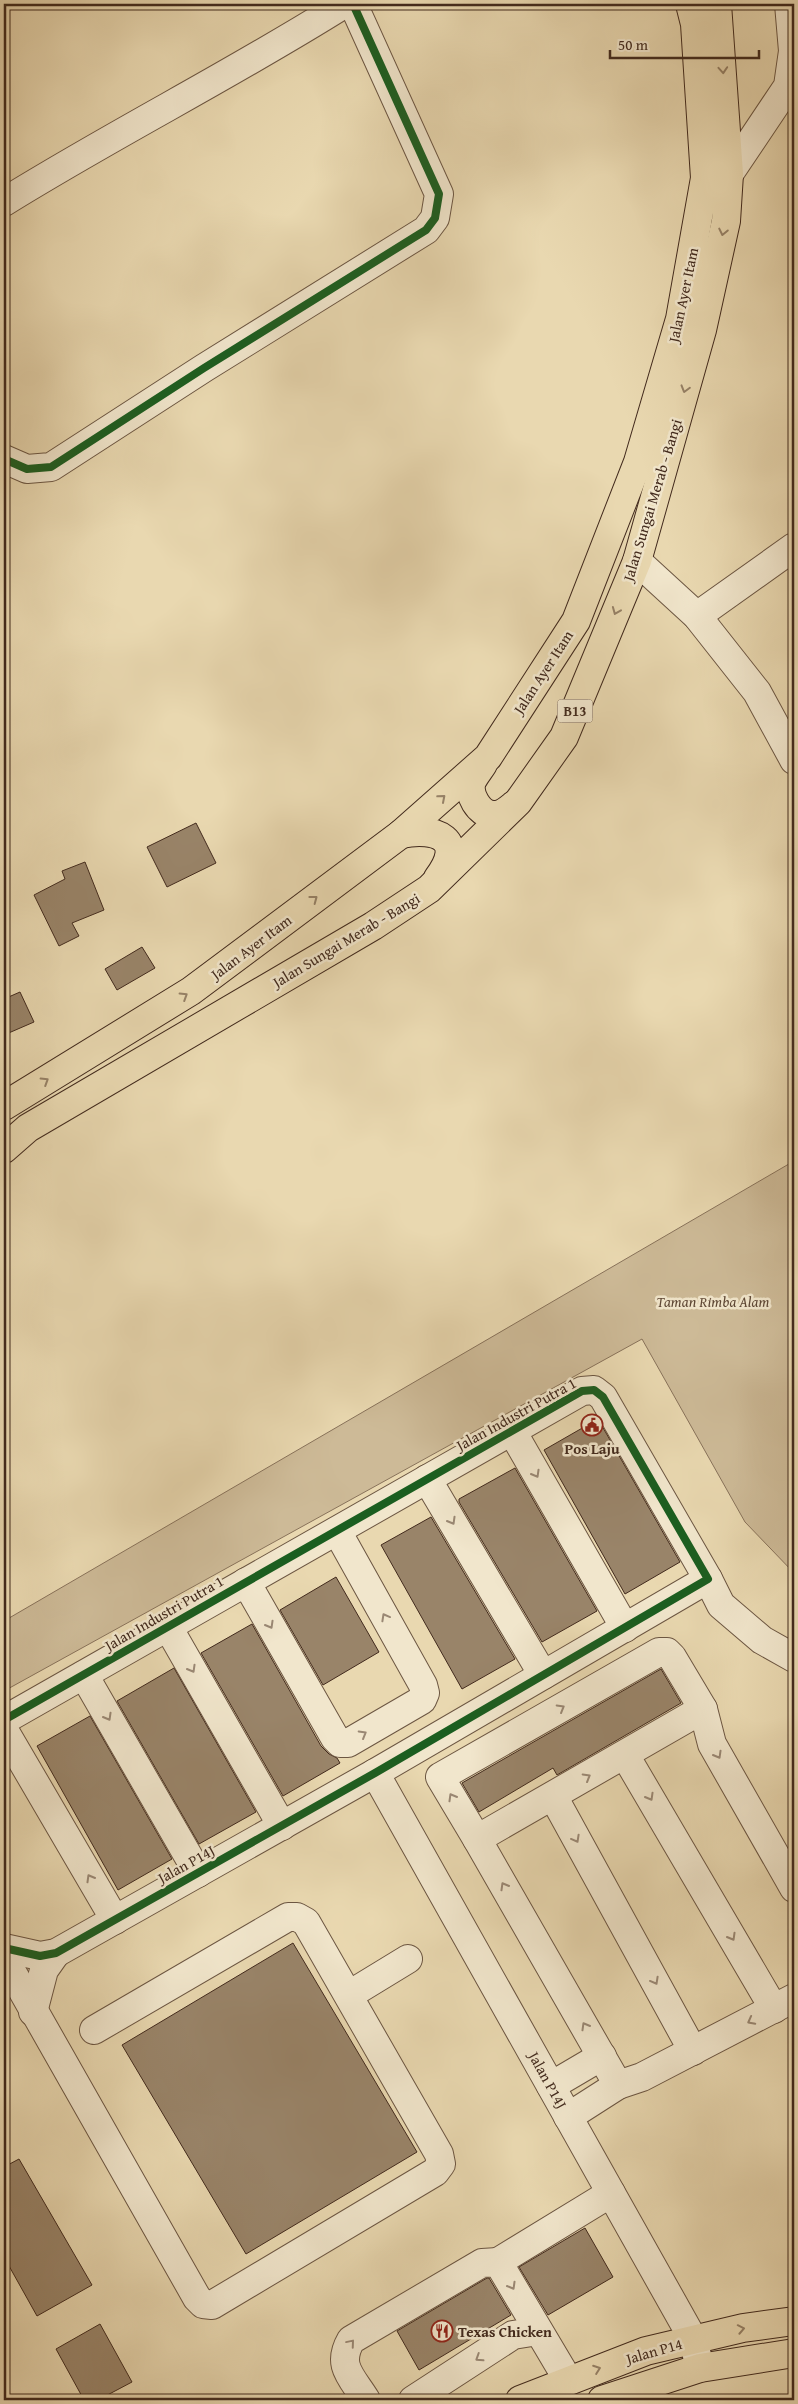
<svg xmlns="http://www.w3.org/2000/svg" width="798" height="2404" font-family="'Gentium Book Plus',serif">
<rect width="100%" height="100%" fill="#e9d8b0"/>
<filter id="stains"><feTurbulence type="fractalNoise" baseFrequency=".004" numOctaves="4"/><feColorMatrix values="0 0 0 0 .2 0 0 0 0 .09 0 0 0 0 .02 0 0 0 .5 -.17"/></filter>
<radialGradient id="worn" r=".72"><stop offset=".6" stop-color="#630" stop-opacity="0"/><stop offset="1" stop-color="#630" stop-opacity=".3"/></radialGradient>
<path fill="#cdba97" stroke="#88725a" d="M794,1161v412l-49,-51 -103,-183 -638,352v-70z"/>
<g fill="#998469" stroke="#422a1d">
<path d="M196,823l20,40 -49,24 -20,-40z"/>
<path d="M85,862l19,48 -32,13 7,13 -20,10 -25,-51 31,-16 -3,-8z"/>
<path d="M142,947l13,21 -38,22 -12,-21z"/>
<path d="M20,992l14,30 -30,13v-36z"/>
<path d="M598,1419l82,143 -55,32 -81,-144z"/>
<path d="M515,1468l82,143 -55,31 -83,-140v-3z"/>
<path d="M431,1517l84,142 -53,30 -81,-144z"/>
<path d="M336,1577l43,75 -56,33 -43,-75z"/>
<path d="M252,1624l69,122 8,8 8,4 3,5 -57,33 -82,-143z"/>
<path d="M174,1668l82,144 -57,32 -82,-143z"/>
<path d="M661,1669l20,34 -124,72 -4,-7 -74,44 -17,-29z"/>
<path d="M90,1716l82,143 -54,31 -81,-144z"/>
<path d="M293,1943l124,209 -171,102 -124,-209z"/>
<path d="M19,2159l73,126 -55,31 -33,-59v-90z"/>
<path d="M585,2228l28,49 -65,38 -29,-48z"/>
<path d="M487,2278h2l22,37 -92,55 -22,-39z"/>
<path d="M100,2324l32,58 -34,18h-14l-28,-51z"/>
</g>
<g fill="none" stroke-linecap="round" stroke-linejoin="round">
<g stroke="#6c5642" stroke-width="30">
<g id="minor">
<path d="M729,174l59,-88 5,-35 -4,-47"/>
<path d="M4,202c111,-69 229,-128 340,-198"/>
<path d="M4,459l23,10 24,-2 153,-99 222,-138 9,-12 4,-24 -86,-190"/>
<path d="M637,561l60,55 60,76 37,68"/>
<path d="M697,616l97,-69"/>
<path d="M512,1431l113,197"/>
<path d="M427,1479l116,196"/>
<path d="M708,1579l13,26 41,35 32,18"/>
<path d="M246,1582l89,156 5,5h8l74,-43 3,-7 -2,-8 -86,-154"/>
<path d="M168,1627l114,199"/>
<path d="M84,1675l114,198"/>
<path d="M703,1709l-226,130 141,246 24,-8 152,-79"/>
<path d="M4,1720l578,-329 12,-1 9,7 105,182 -333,194 -319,180 -16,3 -36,-8"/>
<path d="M4,1730l111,190"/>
<path d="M625,1755l149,254"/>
<path d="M375,1773l318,566 7,29"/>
<path d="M553,1796l140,255"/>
<path d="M477,1839l-37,-62 219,-125h8l5,5 31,52 9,35 82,144"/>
<path d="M4,1958l193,340 6,6 9,1 223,-133 6,-8 -2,-10 -133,-232 -9,-5h-9l-194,113"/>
<path d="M349,1995l59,-36"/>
<path d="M33,2012l11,-42 12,-17"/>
<path d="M551,2086l51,-30"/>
<path d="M568,2117l50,-32"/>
<path d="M498,2262l113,-69"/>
<path d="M366,2400c-14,-23 -30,-34 -15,-60l131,-77 16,-1 70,118"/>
<path d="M413,2400l100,-65 25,-4"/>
</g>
</g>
<g stroke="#422a1d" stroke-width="30">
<g id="major">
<path d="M483,764c-3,5 -8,11 -11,17 -5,13 7,33 21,34 8,1 16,-6 21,-10"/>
<path d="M401,834c36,-7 66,5 37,44"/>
<path d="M4,1106l187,-115 210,-157 87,-77 88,-136 62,-159 42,-143 25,-141 -10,-154 -5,-20"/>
<path d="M4,1149l24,-21 345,-202 56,-37 89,-87 46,-65 73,-176 65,-231 24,-109 3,-47 -12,-170"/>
<path d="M520,2400l126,-49 97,-23 51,-7"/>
<path d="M602,2400l98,-32 94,-15"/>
</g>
</g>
<use href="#minor" stroke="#f1e6cc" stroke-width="28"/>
<use href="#major" stroke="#e9d8b0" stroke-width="28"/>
<g stroke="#f1e6cc" stroke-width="11">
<g id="cycleway">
<path d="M4,459l23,10 24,-2 153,-99 222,-138 9,-12 4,-24 -86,-190"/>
<path d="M4,1720l578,-329 12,-1 9,7 105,182 -333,194 -319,180 -16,3 -36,-8"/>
</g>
</g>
<use href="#cycleway" stroke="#1b5e20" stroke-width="8"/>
</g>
<defs><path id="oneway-chevron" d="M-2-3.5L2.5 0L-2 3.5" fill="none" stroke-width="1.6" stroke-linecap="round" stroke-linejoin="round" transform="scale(1.25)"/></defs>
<g stroke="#968166">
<use href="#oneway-chevron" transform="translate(723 70) rotate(86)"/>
<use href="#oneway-chevron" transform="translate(723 232) rotate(102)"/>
<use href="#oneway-chevron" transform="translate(685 389) rotate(106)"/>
<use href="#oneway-chevron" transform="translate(616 611) rotate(112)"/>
<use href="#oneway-chevron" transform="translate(442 798) rotate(-41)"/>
<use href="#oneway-chevron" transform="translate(314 899) rotate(-37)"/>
<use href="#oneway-chevron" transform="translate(184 996) rotate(-32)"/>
<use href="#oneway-chevron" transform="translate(45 1081) rotate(-32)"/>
<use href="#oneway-chevron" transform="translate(741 2329) rotate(-11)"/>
<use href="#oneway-chevron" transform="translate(597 2369) rotate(-20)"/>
</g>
<g stroke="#9a8874">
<use href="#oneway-chevron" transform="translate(536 1474) rotate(60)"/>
<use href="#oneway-chevron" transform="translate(452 1521) rotate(60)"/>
<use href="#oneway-chevron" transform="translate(385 1617) rotate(-119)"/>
<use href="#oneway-chevron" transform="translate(270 1625) rotate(60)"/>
<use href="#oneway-chevron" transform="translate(192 1669) rotate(60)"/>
<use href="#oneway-chevron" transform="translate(561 1708) rotate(-30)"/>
<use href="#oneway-chevron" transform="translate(108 1717) rotate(60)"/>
<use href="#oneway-chevron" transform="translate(363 1734) rotate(-30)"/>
<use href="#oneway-chevron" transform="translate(718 1755) rotate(60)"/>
<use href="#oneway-chevron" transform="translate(587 1777) rotate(-30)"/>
<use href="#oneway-chevron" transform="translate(452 1797) rotate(-120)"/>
<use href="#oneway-chevron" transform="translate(650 1797) rotate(60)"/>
<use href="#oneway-chevron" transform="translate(576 1839) rotate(61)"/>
<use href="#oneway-chevron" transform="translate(90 1878) rotate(-120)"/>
<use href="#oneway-chevron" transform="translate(504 1886) rotate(-120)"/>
<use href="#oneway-chevron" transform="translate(732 1937) rotate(60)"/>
<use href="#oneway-chevron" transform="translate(655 1981) rotate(61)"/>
<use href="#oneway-chevron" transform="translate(751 2021) rotate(152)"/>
<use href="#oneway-chevron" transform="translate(585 2026) rotate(-120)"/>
<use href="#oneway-chevron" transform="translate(512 2286) rotate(60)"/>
<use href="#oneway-chevron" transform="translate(351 2343) rotate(-50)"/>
<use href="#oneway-chevron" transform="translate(479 2358) rotate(147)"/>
</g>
<defs>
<g id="civic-ring" transform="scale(1.125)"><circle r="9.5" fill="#f1e6cc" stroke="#8f2418" stroke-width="1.5"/><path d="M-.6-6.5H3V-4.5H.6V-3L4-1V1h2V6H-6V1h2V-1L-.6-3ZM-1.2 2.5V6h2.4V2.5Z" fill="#8f2418"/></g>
<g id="restaurant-ring" transform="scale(1.125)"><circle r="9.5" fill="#f1e6cc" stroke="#8f2418" stroke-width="1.5"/><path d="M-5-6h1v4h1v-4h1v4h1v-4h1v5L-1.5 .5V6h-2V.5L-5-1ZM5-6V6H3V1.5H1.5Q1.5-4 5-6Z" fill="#8f2418"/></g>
</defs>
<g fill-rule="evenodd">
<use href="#civic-ring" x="592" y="1425"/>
<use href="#restaurant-ring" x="442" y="2331"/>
</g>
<g text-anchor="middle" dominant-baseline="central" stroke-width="5" stroke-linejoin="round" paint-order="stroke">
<rect fill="#f1e6cc" stroke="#766252" stroke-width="1" x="557.5" y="699.5" width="35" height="23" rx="4"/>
<g font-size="14" font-weight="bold" fill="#422a1d">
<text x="575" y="711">B13</text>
</g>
<g font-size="15" fill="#422a1d" stroke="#f1e6cc">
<text transform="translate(683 295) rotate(-78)">Jalan Ayer Itam</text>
<text transform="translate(652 500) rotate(-73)">Jalan Sungai Merab - Bangi</text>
<text transform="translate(543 672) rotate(-57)">Jalan Ayer Itam</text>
<text transform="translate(346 940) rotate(-31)">Jalan Sungai Merab - Bangi</text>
<text transform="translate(251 947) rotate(-37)">Jalan Ayer Itam</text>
<text transform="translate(516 1414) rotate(-29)">Jalan Industri Putra 1</text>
<text transform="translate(164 1613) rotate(-30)">Jalan Industri Putra 1</text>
<text transform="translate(186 1864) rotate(-29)">Jalan P14J</text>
<text transform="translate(548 2080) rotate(61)">Jalan P14J</text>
<text transform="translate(654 2351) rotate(-16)">Jalan P14</text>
</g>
<g font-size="15" font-style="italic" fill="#5e4735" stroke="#f1e6cc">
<text x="713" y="1301">Taman Rimba Alam</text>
</g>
<g font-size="15" font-weight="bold" fill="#422a1d" stroke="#f1e6cc">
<text x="592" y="1448">Pos Laju</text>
<text x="458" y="2331" text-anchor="start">Texas Chicken</text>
</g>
</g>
<rect width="798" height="2404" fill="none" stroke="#e9d8b0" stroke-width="20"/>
<rect x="5" y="5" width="788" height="2394" fill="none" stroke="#422a1d" stroke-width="2.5"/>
<rect x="10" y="10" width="778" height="2384" fill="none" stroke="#422a1d"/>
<path d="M610 50v8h149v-8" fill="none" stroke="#422a1d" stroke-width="2.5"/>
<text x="618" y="50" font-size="15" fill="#422a1d" stroke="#f1e6cc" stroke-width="4" paint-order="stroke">50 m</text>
<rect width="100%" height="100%" filter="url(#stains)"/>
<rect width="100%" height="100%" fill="url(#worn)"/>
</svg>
